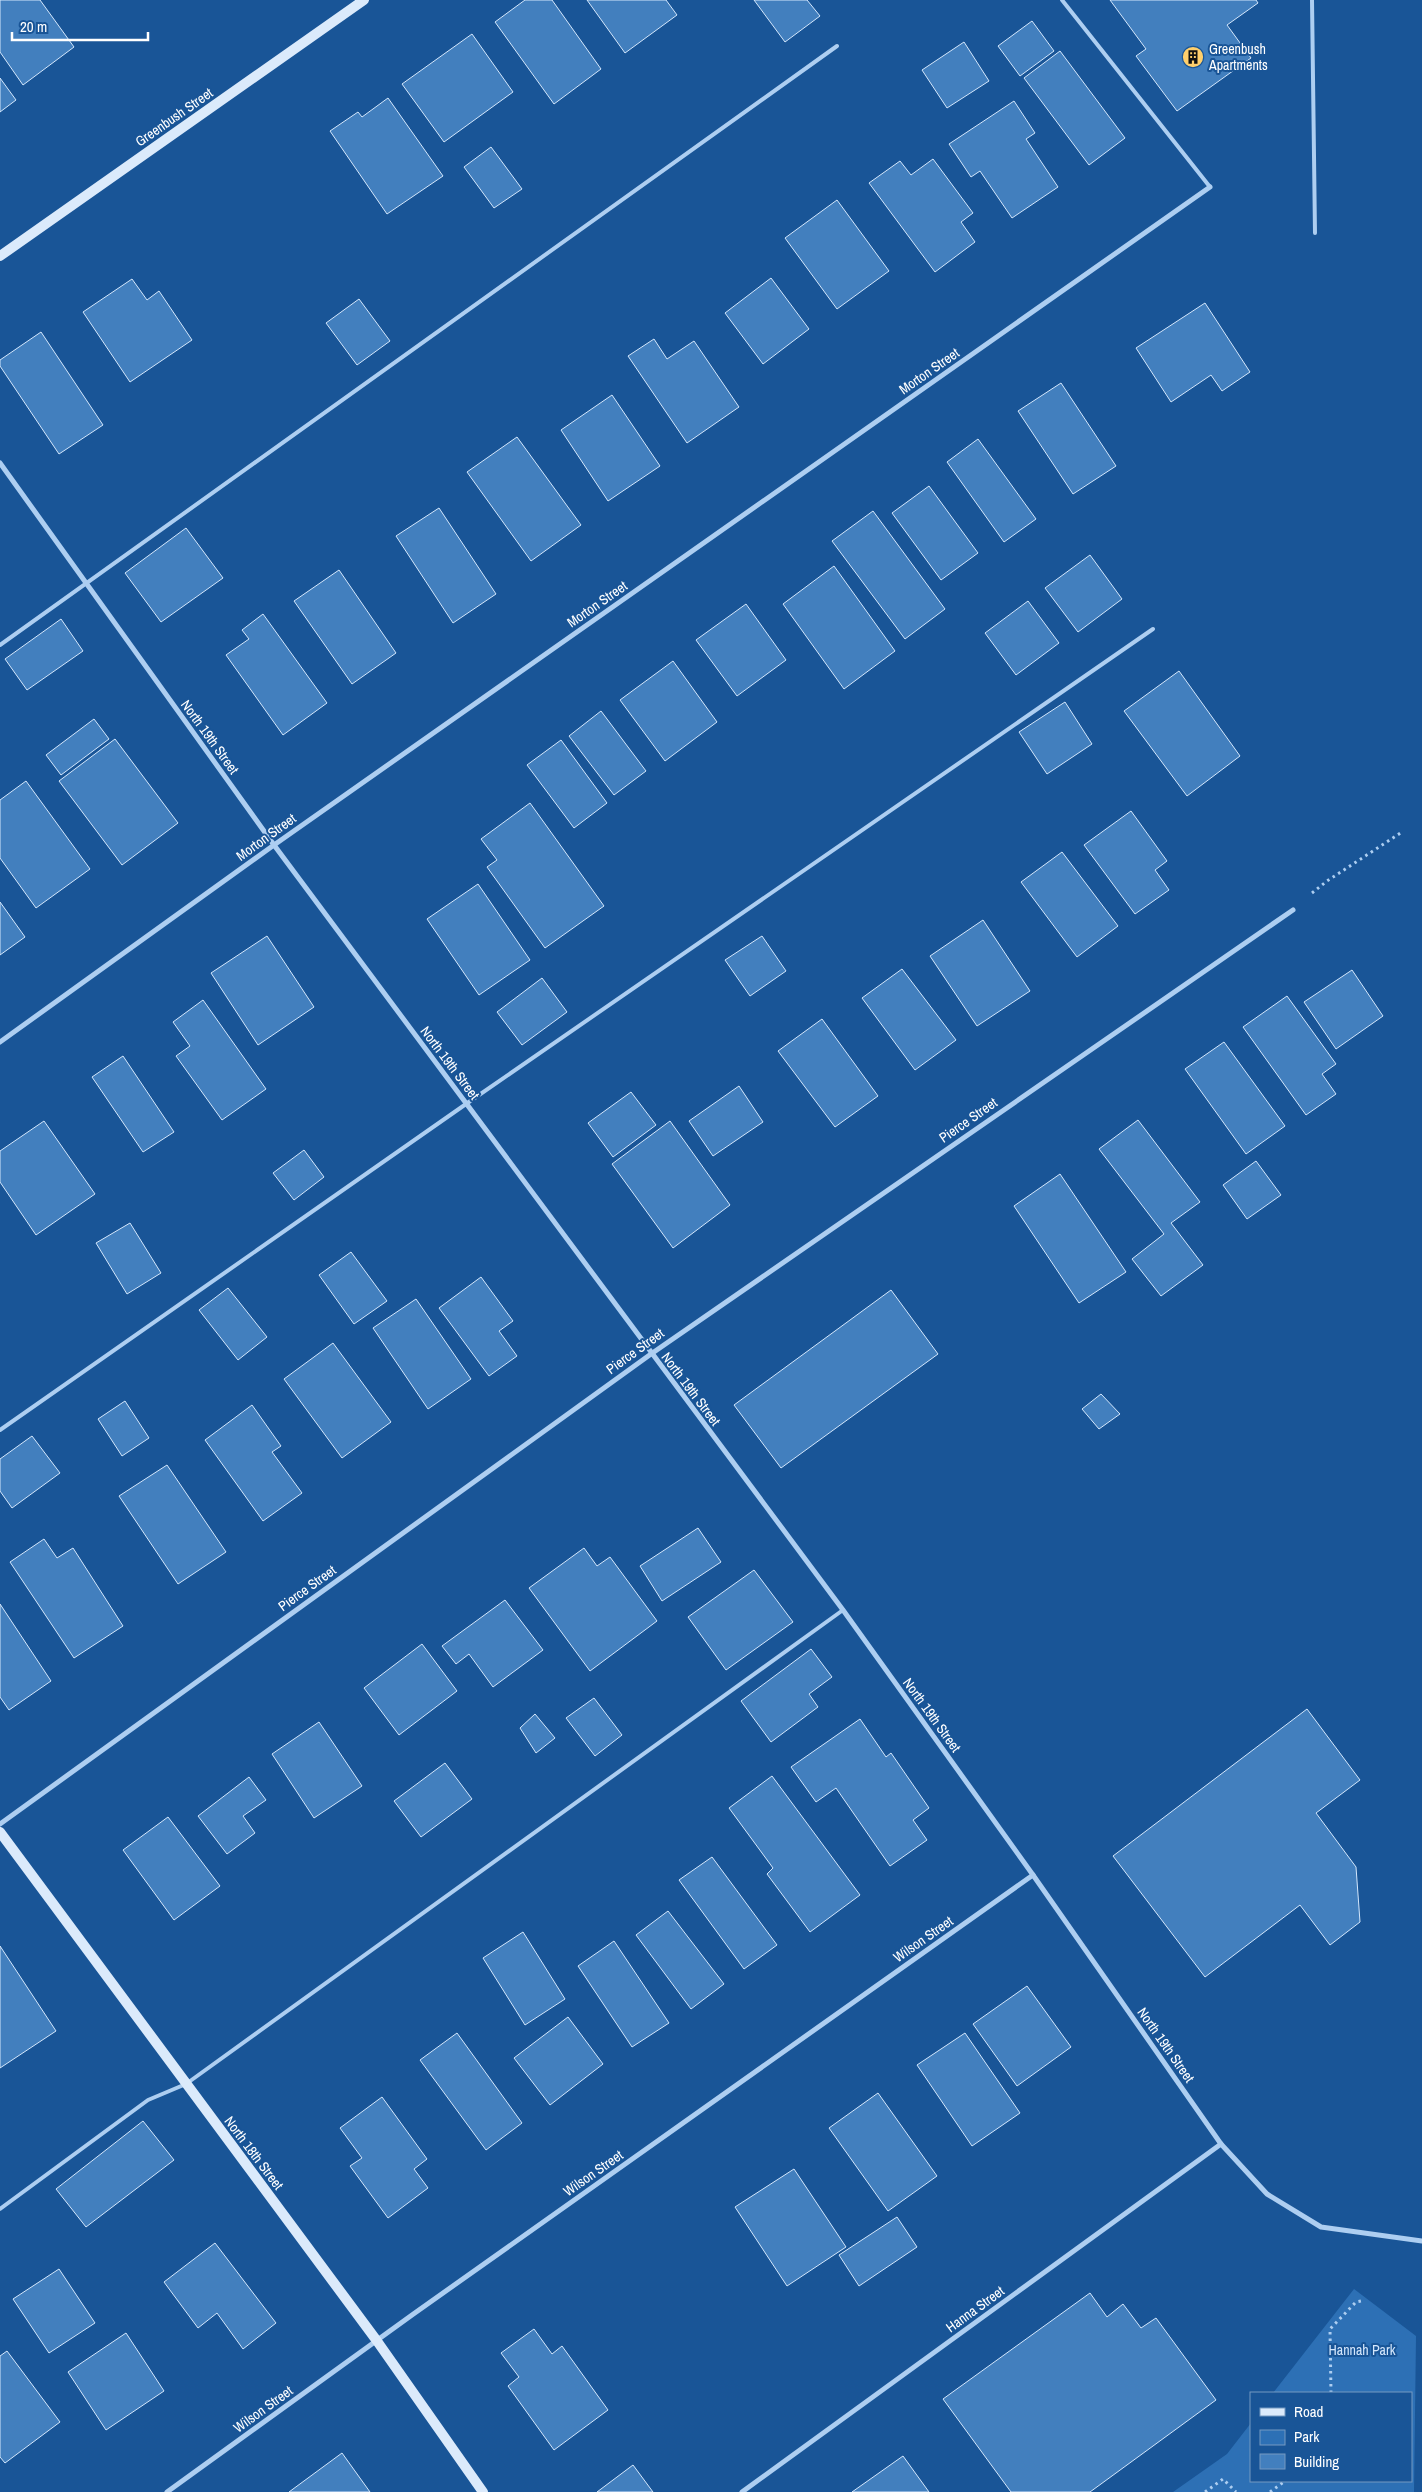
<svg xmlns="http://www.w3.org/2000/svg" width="1422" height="2492" font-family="'Archivo Narrow',sans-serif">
<rect width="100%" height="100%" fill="#195597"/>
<path fill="#2d70b5" d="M1354,2289l62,47 -2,156h-241l54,-38 24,-31v58h160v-88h-138z"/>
<g fill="#427fbe" stroke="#d4e7fc">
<path d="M0,0h40l34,47 -51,38 -23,-33z"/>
<path d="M525,0h27l49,69 -47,35 -59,-82z"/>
<path d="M587,0h79l11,15 -52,38z"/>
<path d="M754,0h53l13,16 -35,26z"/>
<path d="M1110,0h146l2,3 -31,22 24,33 -74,53 -41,-55 10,-7z"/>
<path d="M1032,21l22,30 -34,25 -22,-30z"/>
<path d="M472,34l41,58 -69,50 -42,-58z"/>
<path d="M964,42l25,39 -42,27 -25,-38z"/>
<path d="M1060,51l65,87 -36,27 -65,-87z"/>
<path d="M0,78l16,22 -16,12z"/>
<path d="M388,98l55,78 -56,38 -57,-83 28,-19 4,5z"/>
<path d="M1014,101l21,32 -9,6 32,48 -46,31 -32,-47 -9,6 -22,-33z"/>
<path d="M491,147l31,42 -28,19 -30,-41z"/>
<path d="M933,159l40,54 -12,9 14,20 -40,30 -66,-89 31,-22 11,14z"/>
<path d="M837,200l52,71 -52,38 -52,-71z"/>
<path d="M771,278l38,51 -46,35 -38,-51z"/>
<path d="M132,279l15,21 12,-9 33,49 -62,42 -47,-70z"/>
<path d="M359,299l31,42 -33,24 -31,-42z"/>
<path d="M1205,303l45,69 -28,19 -11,-16 -40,27 -35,-54z"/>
<path d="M41,332l62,93 -44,29 -59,-88v-6z"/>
<path d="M654,339l13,20 27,-18 45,66 -52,36 -59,-87z"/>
<path d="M1061,383l55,83 -43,28 -55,-83z"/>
<path d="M612,395l48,71 -52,35 -47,-71z"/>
<path d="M517,437l64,88 -50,36 -64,-89z"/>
<path d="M978,439l58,80 -32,23 -57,-80z"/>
<path d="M929,486l49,67 -37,27 -49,-67z"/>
<path d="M439,508l57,86 -43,29 -57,-87z"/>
<path d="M873,511l72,98 -40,30 -73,-98z"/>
<path d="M186,528l37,50 -62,44 -36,-49z"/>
<path d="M1090,555l32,44 -44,33 -33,-44z"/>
<path d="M834,566l61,85 -51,38 -61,-85z"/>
<path d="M339,570l57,83 -44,31 -58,-83z"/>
<path d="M1028,601l31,42 -43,32 -31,-42z"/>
<path d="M746,604l40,56 -49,36 -41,-56z"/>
<path d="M263,614l64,89 -44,32 -57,-80 23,-16 -7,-9z"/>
<path d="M61,619l22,32 -56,39 -22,-31z"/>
<path d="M673,661l44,61 -52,39 -45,-61z"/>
<path d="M1179,671l61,85 -53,40 -63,-85z"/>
<path d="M1065,702l27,42 -45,30 -28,-42z"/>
<path d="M601,711l45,60 -32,24 -45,-59z"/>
<path d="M94,719l15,20 -48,36 -15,-20z"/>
<path d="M115,739l63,84 -56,42 -63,-84z"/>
<path d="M561,740l46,63 -33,25 -47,-63z"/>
<path d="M26,781l64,88 -54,39 -36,-50v-58z"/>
<path d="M530,803l74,103 -59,42 -58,-81 10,-7 -16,-21z"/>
<path d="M1131,811l36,50 -12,9 14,20 -34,24 -51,-69z"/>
<path d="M1062,852l56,74 -41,31 -56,-75z"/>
<path d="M478,884l52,76 -51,35 -52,-76z"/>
<path d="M0,902l25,35 -25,18z"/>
<path d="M983,920l47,71 -53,35 -47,-70z"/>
<path d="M267,936l47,71 -56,38 -47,-72z"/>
<path d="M762,936l24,35 -36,25 -25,-36z"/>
<path d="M902,969l54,71 -41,30 -53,-72z"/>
<path d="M1352,970l31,46 -47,33 -32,-47z"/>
<path d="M542,978l25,34 -45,33 -25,-33z"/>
<path d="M1287,996l49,68 -14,10 14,20 -30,21 -63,-88z"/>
<path d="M203,1000l63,89 -44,31 -46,-64 14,-10 -17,-24z"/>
<path d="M822,1019l56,77 -43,31 -57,-76z"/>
<path d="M1224,1042l61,84 -39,28 -61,-85z"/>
<path d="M123,1056l51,76 -31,20 -51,-75z"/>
<path d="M739,1086l24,36 -50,34 -24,-35z"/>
<path d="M631,1092l25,33 -43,32 -25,-34z"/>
<path d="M1138,1120l62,82 -29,21 32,42 -42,31 -29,-37 32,-25 -65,-85z"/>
<path d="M44,1121l51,73 -59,41 -36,-53v-31z"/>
<path d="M670,1121l60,84 -57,43 -61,-84z"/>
<path d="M304,1150l20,27 -30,23 -21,-27z"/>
<path d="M1256,1161l25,34 -34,24 -24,-34z"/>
<path d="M1060,1174l66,98 -47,31 -65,-97z"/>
<path d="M130,1223l31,50 -34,21 -31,-51z"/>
<path d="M351,1252l36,49 -33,23 -35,-49z"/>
<path d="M481,1277l32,44 -14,10 18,25 -28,20 -50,-68z"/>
<path d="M228,1288l39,49 -29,23 -39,-50z"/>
<path d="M891,1290l47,64 -157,114 -47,-63z"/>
<path d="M416,1299l55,80 -43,30 -55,-81z"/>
<path d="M333,1343l58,79 -49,36 -58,-79z"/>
<path d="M1101,1394l19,20 -21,15 -17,-20z"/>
<path d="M125,1401l24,37 -27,18 -24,-37z"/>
<path d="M252,1405l29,41 -9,6 30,41 -39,28 -58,-81z"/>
<path d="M32,1436l28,37 -48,35 -12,-17v-32z"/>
<path d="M167,1465l59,87 -48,32 -59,-88z"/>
<path d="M698,1528l23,34 -59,39 -22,-35z"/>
<path d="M44,1539l13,19 16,-10 50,78 -49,32 -64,-96z"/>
<path d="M584,1548l13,18 13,-9 47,64 -67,50 -61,-83z"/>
<path d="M754,1570l39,52 -67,48 -38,-53z"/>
<path d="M505,1600l38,50 -50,37 -24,-33 -13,10 -14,-18z"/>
<path d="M0,1604l51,77 -42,29 -9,-13z"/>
<path d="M422,1644l35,47 -58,44 -35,-47z"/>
<path d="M811,1649l21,28 -23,17 9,13 -47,35 -30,-41z"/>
<path d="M594,1698l28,37 -27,21 -29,-38z"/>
<path d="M1307,1709l53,71 -44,33 40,54 4,55 -30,23 -30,-40 -95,72 -92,-121z"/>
<path d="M535,1714l20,24 -19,15 -16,-25z"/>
<path d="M860,1719l26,38 5,-4 38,55 -16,12 14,20 -37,26 -54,-78 -20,14 -25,-35z"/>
<path d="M319,1722l43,64 -48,32 -42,-64z"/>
<path d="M445,1763l27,36 -51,38 -27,-36z"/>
<path d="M772,1776l88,119 -50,37 -43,-58 6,-6 -44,-60z"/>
<path d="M249,1777l17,23 -23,16 12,17 -28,21 -29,-38z"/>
<path d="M168,1817l52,69 -46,34 -51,-70z"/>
<path d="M712,1857l65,88 -33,24 -65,-89z"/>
<path d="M668,1911l56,73 -33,25 -55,-74z"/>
<path d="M523,1932l42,67 -40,26 -42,-67z"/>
<path d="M614,1941l55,82 -37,24 -54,-81z"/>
<path d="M0,1946l56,85 -56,37z"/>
<path d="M1027,1986l44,61 -54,39 -44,-62z"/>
<path d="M568,2017l35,47 -53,41 -36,-47z"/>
<path d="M457,2033l65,90 -36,27 -66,-90z"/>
<path d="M965,2033l55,80 -48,33 -55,-81z"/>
<path d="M878,2093l59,83 -49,35 -59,-83z"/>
<path d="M382,2097l45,62 -13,10 14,19 -40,30 -38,-52 12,-8 -22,-30z"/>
<path d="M143,2121l31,39 -88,67 -30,-38z"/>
<path d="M794,2169l52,78 -59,39 -52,-79z"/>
<path d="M897,2217l20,30 -58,39 -20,-31z"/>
<path d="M215,2243l61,80 -33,26 -26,-36 -19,15 -34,-46z"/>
<path d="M59,2269l36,54 -46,30 -36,-54z"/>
<path d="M1090,2293l17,24 16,-13 18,24 15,-10 60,82 -126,92h-79l-68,-93z"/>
<path d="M534,2329l18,25 10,-8 46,64 -54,40 -46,-64 11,-9 -18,-24z"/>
<path d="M126,2333l38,58 -58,39 -38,-58z"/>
<path d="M7,2351l53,71 -55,41 -5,-6v-101z"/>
<path d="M342,2453l28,39h-81z"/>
<path d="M903,2456l26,36h-77z"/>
<path d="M633,2465l20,27h-56z"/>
</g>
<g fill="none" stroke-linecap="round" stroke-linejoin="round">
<g stroke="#adcef1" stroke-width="3" stroke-dasharray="2.5 4" stroke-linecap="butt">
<path d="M1312,893l15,-12 75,-49"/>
<path d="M1331,2393l-1,-64 26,-27 5,-1"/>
<path d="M1205,2492l18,-13 13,13"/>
<path d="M1270,2492l15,-11"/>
</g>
<g stroke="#adcef1" stroke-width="4">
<path d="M1062,0l148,187"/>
<path d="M1312,0l3,233"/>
<path d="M0,645l837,-599"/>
<path d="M0,1430l466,-326 687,-475"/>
<path d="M0,2209l148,-109 38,-16 657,-474"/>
</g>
<g stroke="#adcef1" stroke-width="5">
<path d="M0,463l274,382 569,765 190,265 188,269 46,50 54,33 101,14"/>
<path d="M0,1042l274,-197 936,-658"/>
<path d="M0,1824l651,-470 642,-444"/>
<path d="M167,2492l245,-177 621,-440"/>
<path d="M742,2492l479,-348"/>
</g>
<g stroke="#dbeafb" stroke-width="10">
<path d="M0,256l364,-256"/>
<path d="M0,1832l377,509 106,151"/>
</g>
</g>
<defs>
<g id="building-disc" transform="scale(1.125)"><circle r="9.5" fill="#ffcf6c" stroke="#195597"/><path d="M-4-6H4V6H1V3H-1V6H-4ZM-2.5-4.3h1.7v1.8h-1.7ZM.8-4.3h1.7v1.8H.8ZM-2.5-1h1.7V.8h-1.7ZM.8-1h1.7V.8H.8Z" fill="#111"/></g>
</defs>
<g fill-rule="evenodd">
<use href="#building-disc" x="1193" y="57"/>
</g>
<g text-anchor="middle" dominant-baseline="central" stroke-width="4" stroke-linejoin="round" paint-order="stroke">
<g font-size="14" fill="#fff" stroke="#195597" text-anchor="start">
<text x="1209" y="49">Greenbush<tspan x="1209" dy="16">Apartments</tspan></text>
</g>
<g font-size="14" fill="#fff" stroke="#195597">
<text transform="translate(174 117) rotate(-35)">Greenbush Street</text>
<text transform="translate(929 371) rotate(-35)">Morton Street</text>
<text transform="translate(597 604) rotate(-35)">Morton Street</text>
<text transform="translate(210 737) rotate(54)">North 19th Street</text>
<text transform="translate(266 837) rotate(-36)">Morton Street</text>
<text transform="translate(450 1063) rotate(53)">North 19th Street</text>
<text transform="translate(968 1120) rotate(-35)">Pierce Street</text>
<text transform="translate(635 1351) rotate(-36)">Pierce Street</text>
<text transform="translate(691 1389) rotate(53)">North 19th Street</text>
<text transform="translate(307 1588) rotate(-36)">Pierce Street</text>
<text transform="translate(932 1715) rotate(54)">North 19th Street</text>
<text transform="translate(923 1939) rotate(-35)">Wilson Street</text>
<text transform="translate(1166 2045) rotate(55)">North 19th Street</text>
<text transform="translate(254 2153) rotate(53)">North 18th Street</text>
<text transform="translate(593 2173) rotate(-35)">Wilson Street</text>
<text transform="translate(975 2309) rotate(-36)">Hanna Street</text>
<text transform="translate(263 2409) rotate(-36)">Wilson Street</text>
</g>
<g font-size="14" fill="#d4e7fc" stroke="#195597">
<text x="1362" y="2350">Hannah Park</text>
</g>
</g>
<rect x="1250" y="2392" width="162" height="90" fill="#195597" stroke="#7599c1"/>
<rect x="1260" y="2408" width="25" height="8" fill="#dbeafb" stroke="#7599c1"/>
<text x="1294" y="2417" font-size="15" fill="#ffffff">Road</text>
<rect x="1260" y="2430" width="25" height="15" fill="#2d70b5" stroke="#7599c1"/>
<text x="1294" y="2442" font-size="15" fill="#ffffff">Park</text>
<rect x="1260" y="2454" width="25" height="15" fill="#427fbe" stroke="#7599c1"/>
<text x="1294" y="2467" font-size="15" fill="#ffffff">Building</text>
<path d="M12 32v8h136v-8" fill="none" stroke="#ffffff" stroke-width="2.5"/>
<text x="20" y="32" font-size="15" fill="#ffffff" stroke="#195597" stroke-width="4" paint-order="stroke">20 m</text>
</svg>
